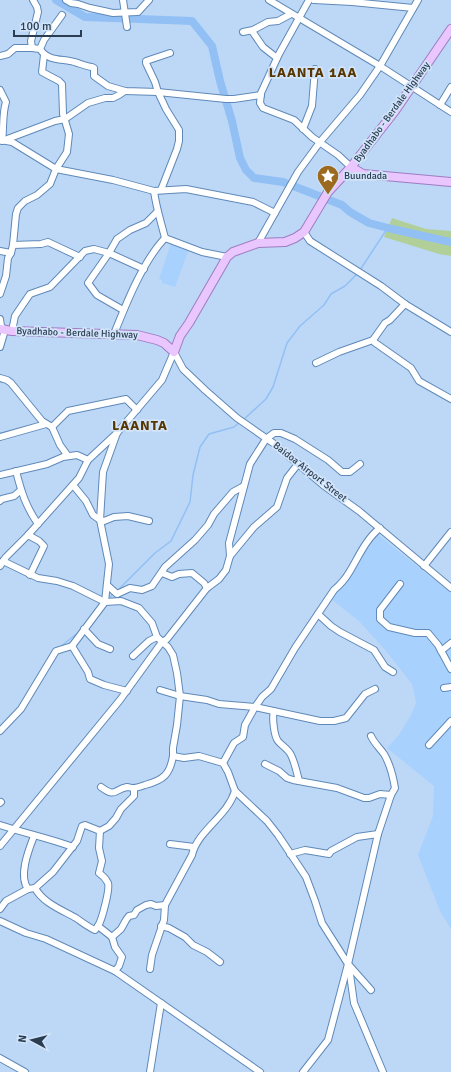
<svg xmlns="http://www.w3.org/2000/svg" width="451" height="1072" font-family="Signika,sans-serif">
<rect width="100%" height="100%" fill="#bdd8f6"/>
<g fill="#a9d1fe">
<path d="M171,243l18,6 -14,38 -13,-4v-3l-3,-1z"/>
<path d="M377,534l74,59v336l-11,-18 -22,-56 15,-39 1,-30 -47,-38 12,-13 12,-20 5,-12 -4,-19 -26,-33 -27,-30 -28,-22z"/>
</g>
<path fill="#b1d099" d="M392,218l34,11 25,2v25l-12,-2 -55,-17z"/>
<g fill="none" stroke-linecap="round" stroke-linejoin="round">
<g stroke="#92c0f5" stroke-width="1.5">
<path d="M360,270l25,-38 7,-3"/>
<path d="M243,420l23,-21 7,-12 14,-44 13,-17 24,-21 7,-11 14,-8 13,-13"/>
<path d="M117,591l38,-38 16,-12 19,-39 3,-27 7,-28 9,-13 25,-7 6,-5"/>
<path d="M108,599l6,-6"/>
<path d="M60,647l19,-15"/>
</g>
<path stroke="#92c0f5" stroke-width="8" d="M56,0l29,17 107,4 20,25 8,35 12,40 8,37 6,12 8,8 29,4 59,23 8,7 19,11 23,6 59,13"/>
<g stroke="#5f89b8" stroke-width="8">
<g id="minor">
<path d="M66,0l5,3 7,1 12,4 23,5 25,-1 11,-12"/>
<path d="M123,0l4,27"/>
<path d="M269,0l111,66 71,46"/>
<path d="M309,0l-30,54 -18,39 -1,10 3,5 31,12 18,17 26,18 13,12"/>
<path d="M314,0l38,2 61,6"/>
<path d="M252,31l11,16 14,11"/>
<path d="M243,32l10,-2 15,-8 10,-1 13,-7"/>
<path d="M32,48l8,1c7,11 18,10 30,12 7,1 14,5 22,6l2,1v8l14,10 17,5 33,1 68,7h8l27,-4"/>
<path d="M40,49l4,-9 18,-25"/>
<path d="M0,56l8,-2 7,-6h17l-1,-7 7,-29 -1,-5 -4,-7"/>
<path d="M0,90l6,12c-4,13 -2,25 -4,39l53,-20 10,-2 23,-16 17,-5h8l6,-3 6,-4"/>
<path d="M440,105l11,-18"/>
<path d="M303,129l9,-23 3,-37"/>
<path d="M0,140l12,2 44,27 57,11 41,11 32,-2 67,13 22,11"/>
<path d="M161,190l16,-41 2,-8v-11l-13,-21 -8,-17 -3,-10 -9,-19v-2l24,-8"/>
<path d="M154,191c2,16 7,31 11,47"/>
<path d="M304,232l6,9 71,45 24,18 46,28"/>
<path d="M165,238l37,14 25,5"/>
<path d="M258,243l40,-71 22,-30 40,-47 20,-29 38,-66"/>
<path d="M13,245l3,-31 2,-6 7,-7 12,-6 13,-11 6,-15 11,-17 2,-18 -6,-20 -1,-30 -3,-3 -17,-9 2,-17"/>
<path d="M0,251l11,2 -3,5 -2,18 -6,18"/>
<path d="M11,253l2,-8 28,-1 7,-2 32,15"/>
<path d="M123,310l-26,-15 -9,-12 21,-30 35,16"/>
<path d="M0,319l1,7 4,4 -5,17"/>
<path d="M12,331l3,-15 15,-22 20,-7 35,-36 9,-2 15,4 8,-14 13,-9 16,-7 11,-11"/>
<path d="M114,334c12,-30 29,-73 51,-96"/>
<path d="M373,340l1,2 37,26 8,13 32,18"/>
<path d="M174,352l9,17 22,21 32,28 36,25 50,42 36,26 92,77"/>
<path d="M316,363l23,-11 34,-12 12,-17 5,-3 15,-16"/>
<path d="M0,378l7,2 4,3 31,38 10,6 8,18 8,11"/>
<path d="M52,427l16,-16 58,-12 11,11"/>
<path d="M0,437l46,-13"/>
<path d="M16,471c5,20 10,36 22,53"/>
<path d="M0,475l47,-11 16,-7 14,-2 11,5"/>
<path d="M73,485l13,16 7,14 7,5 4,1 10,-4 14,-1 21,5"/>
<path d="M0,501l2,-2 12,-3 7,-6"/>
<path d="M28,535l11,6 5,5 -14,29"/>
<path d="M230,556l-1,-13 21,-79 16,-25 8,-6h7l14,6 33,21 14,12h8l10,-8"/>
<path d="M3,561l35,17 19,3 16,5 32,16 16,-1 18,7 13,15 5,14 11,10 5,8 4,18 3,23 -3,29 -4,23v8l11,2 15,-2 24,7 5,9 7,19 32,30 11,14 28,42 9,24 7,22 26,41 23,26"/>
<path d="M0,566l6,-9 22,-22 51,-57 9,-18 29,-27 45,-53 12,-28"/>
<path d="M424,566l27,-34"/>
<path d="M162,573l10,4 7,-3 13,-1 12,10 3,5"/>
<path d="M400,584l-20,26v9l9,8 26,6h13l10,12 13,24"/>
<path d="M107,585l10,9 13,-6 12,2 10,-4 13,-19 30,-27 13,-15 6,-11 19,-22 11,-6"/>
<path d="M318,614l13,12 9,6 34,18 11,17 8,5"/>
<path d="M84,629l14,15 12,5"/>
<path d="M72,646l16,26 2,7 14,6 23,6"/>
<path d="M441,651l10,-8"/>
<path d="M133,656l16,-15 8,-4"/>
<path d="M444,688l7,-1"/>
<path d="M160,690l20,6 27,4 12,4 36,3 65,14h14l12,-3 19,-24 10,-5"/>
<path d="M274,711c-2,6 0,25 4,30 4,5 10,8 13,14 4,8 6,18 8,26"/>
<path d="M0,731l21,-22 35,-58 16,-5 33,-44 4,-38 -9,-44 3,-48 14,-39"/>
<path d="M429,745l22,-24"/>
<path d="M223,763l11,-20 9,-6 2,-12 10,-18 7,-10 9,-8 24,-41 39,-58c6,-5 12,-12 16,-19 9,-15 16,-32 30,-43"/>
<path d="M265,764l14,7 8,7 6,2 44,8 27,10h5l11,-4 11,1"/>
<path d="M101,787c15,11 12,3 26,0 3,0 3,1 6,1 4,0 9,-2 12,-3 19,-5 25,-11 28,-29"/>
<path d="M0,803l1,-1"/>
<path d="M0,825c24,8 49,13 73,22"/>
<path d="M100,831l-1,17 3,13 -3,12c3,2 7,6 9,10 2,6 -6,37 -10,43l14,11 3,10 7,10 -3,9 -4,5 145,101"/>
<path d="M170,844l24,3"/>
<path d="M0,846l120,-146 42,-58 5,-3 40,-51 12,-9 7,-9 4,-14 24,-29 23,-20 10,-29 11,-14"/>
<path d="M290,854l15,-4 24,4 2,-3 26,-14 21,-3"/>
<path d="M35,888c8,15 27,22 41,30 6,4 12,9 19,12l3,-4"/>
<path d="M28,889c-10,-13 1,-40 6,-53"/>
<path d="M0,909l6,-8 22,-12 7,-1 18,-16 24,-31 5,-15 3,-1 15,6 9,-5 7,-8 5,-9 13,-13v-8"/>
<path d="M0,921l26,12 20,6 69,32"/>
<path d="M161,926l8,2 16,9 8,8 14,7 13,10"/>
<path d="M112,937l9,-8 5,-9 3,-4 5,-1 3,-5 9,-5 5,-1 5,2 9,-1"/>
<path d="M349,967l5,36 29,69"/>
<path d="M150,969l2,-14 12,-35 1,-15 27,-50c6,-25 35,-38 43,-64"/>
<path d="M0,1058l25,14"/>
<path d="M150,1072l11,-69"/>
<path d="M303,1072l25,-32 20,-76 30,-130 13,-39 4,-7c-2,-12 -5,-24 -11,-34 -5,-7 -10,-11 -13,-18"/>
</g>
</g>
<g stroke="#9d7dc1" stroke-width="10">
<g id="major">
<path d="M351,167l12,7 88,8"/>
<path d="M0,329l12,2 125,4 20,5 7,3 10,9 6,-16 9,-13 38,-66 6,-5 25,-9 27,-1 10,-4 9,-6 24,-40 23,-25 44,-56 56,-82"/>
</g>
</g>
<use href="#minor" stroke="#fff" stroke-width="6"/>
<use href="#major" stroke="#e9c6fe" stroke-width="8"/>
</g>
<defs>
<g id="sight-pin" transform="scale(1.15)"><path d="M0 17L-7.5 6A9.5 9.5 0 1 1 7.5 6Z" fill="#9c6a1f" stroke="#d2e4f9"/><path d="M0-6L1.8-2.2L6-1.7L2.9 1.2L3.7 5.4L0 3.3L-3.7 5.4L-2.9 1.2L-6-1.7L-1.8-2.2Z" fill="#fff"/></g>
</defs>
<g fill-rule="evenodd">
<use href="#sight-pin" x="328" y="176"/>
</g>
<g text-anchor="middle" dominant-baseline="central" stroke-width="3.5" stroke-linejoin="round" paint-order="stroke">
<g font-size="10" fill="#2b3d51" stroke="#d2e4f9">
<text transform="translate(392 112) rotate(-54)">Byadhabo - Berdale Highway</text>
<text transform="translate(77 333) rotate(2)">Byadhabo - Berdale Highway</text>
<text transform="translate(310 472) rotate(38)">Baidoa Airport Street</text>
</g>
<g font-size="10" fill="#2b3d51" stroke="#d2e4f9" text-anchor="start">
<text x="344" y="176">Buundada</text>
</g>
<g font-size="14" font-weight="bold" letter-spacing="1" fill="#583600" stroke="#d2e4f9">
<text x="313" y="72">LAANTA 1AA</text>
<text x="140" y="425">LAANTA</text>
</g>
</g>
<g transform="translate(32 1040) rotate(277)" stroke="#d2e4f9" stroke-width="3" paint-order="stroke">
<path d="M0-3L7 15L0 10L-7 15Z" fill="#2b3d51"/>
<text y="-6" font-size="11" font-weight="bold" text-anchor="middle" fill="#2b3d51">N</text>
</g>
<path d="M14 30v6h67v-6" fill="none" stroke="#2b3d51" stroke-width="2"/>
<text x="20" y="30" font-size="12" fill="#2b3d51" stroke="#d2e4f9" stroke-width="3" paint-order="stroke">100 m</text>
</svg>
